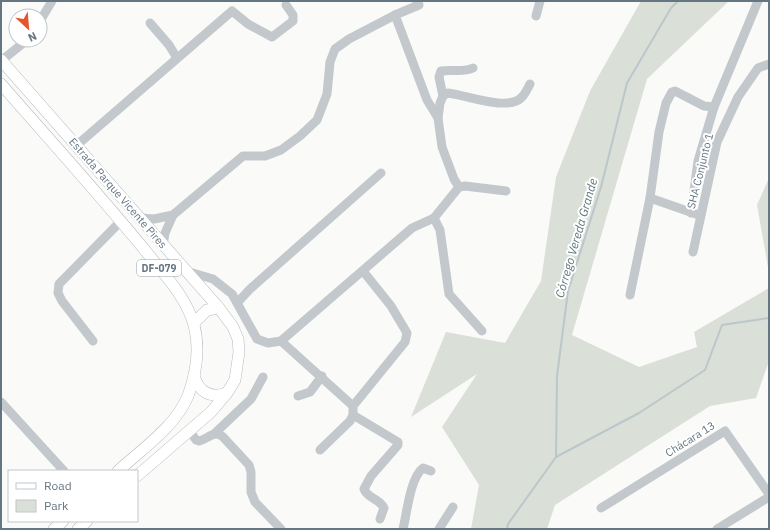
<svg xmlns="http://www.w3.org/2000/svg" width="770" height="530" font-family="'IBM Plex Sans',sans-serif">
<rect width="100%" height="100%" fill="#fafaf8"/>
<g fill="#dadfd7">
<path d="M641,1h88l-82,78 -75,256 67,32 58,-20 -3,-15 75,-44v73l-13,37 -46,8 -155,99 -8,24h-76l8,-44 -37,-58 35,-53 -66,43 35,-85 59,11 36,-62 15,-104 34,-86z"/>
<path d="M769,178v95l-12,-68z"/>
</g>
<g fill="none" stroke-linecap="round" stroke-linejoin="round">
<g stroke="#bbc7cb" stroke-width="2">
<path d="M556,457l83,-44 66,-43 17,-45 47,-7"/>
<path d="M507,529l1,-5 48,-67 1,-81 11,-85 33,-104 26,-104 44,-75 7,-7"/>
</g>
<g stroke="#b5babe" stroke-width="12">
<g id="major">
<path d="M1,60l218,248 14,19 5,12 1,13 -4,28 -8,13 -16,19 -74,64"/>
<path d="M1,84c48,55 97,109 143,165 18,23 42,47 50,76 6,23 2,49 -6,71 -13,31 -46,53 -70,75"/>
<path d="M194,323l13,-13 12,-2"/>
<path d="M194,375c4,17 17,24 33,18"/>
<path d="M54,529l9,-8"/>
<path d="M78,529l9,-8"/>
</g>
</g>
<g stroke="#c3c8cc" stroke-width="9">
<path d="M536,16l4,-15"/>
<path d="M40,21l12,-20"/>
<path d="M150,23l19,22 8,13"/>
<path d="M1,61l26,-21"/>
<path d="M443,96l-4,-19 2,-6c11,-2 22,2 32,-3"/>
<path d="M438,118l2,-15 3,-7 5,-3c18,2 61,19 74,4 3,-3 6,-9 8,-13"/>
<path d="M77,145l155,-134 16,13 24,13 21,-16v-6l-7,-10"/>
<path d="M459,187l6,-1 41,5"/>
<path d="M650,198l46,16"/>
<path d="M691,213l7,-52 16,-54"/>
<path d="M141,218l13,1 19,-4"/>
<path d="M434,218l6,12 9,64 33,37"/>
<path d="M163,245l2,-12 8,-18 70,-59h22l16,-6 19,-14 17,-16 10,-26 3,-32 5,-13 14,-10 46,-24"/>
<path d="M693,252l24,-110 21,-45 20,-29 11,-4"/>
<path d="M186,271l27,8 19,15 25,45 11,4 13,-2 131,-113 22,-10 25,-31 -5,-8 -12,-32 -4,-29 -11,-18 -32,-85 24,-10 -2,-4"/>
<path d="M630,295l20,-97 9,-66 7,-29 6,-11 3,-1 29,15 10,1 44,-106"/>
<path d="M238,302l12,-13 131,-116"/>
<path d="M93,341l-31,-40 -4,-8 1,-9 62,-63"/>
<path d="M281,341l72,65"/>
<path d="M298,396l12,-4 12,-16"/>
<path d="M1,402l63,69"/>
<path d="M353,415l45,27v3l-27,31 -7,13c3,9 16,10 20,19l-4,11"/>
<path d="M189,430l7,10 3,1c9,-2 16,-12 24,-4l26,28 2,7v20l4,10 26,27"/>
<path d="M214,434l37,-35 12,-22"/>
<path d="M320,450l30,-29 3,-6v-9l52,-64 2,-9 -16,-27 -28,-35"/>
<path d="M601,508l124,-77 44,63"/>
<path d="M403,529c4,-16 7,-51 20,-61l8,3"/>
<path d="M439,529l14,-22"/>
<path d="M717,529l52,-32"/>
</g>
<use href="#major" stroke="#fff" stroke-width="11"/>
</g>
<g text-anchor="middle" dominant-baseline="central" stroke-width="4" stroke-linejoin="round" paint-order="stroke">
<rect fill="#fff" stroke="#939fa8" stroke-width="1" x="137" y="260" width="44" height="16" rx="3"/>
<g font-size="10" font-weight="bold" fill="#657683">
<text x="159" y="268">DF-079</text>
</g>
<g font-size="11" fill="#657683" stroke="#fff">
<text transform="translate(700 171) rotate(-76)">SHA Conjunto 1</text>
<text transform="translate(118 193) rotate(49)">Estrada Parque Vicente Pires</text>
<text transform="translate(690 439) rotate(-32)">Chácara 13</text>
</g>
<g font-size="12" font-style="italic" fill="#60757c" stroke="#fff">
<text transform="translate(576 238) rotate(-74)">Córrego Vereda Grande</text>
</g>
</g>
<rect width="770" height="530" fill="none" stroke="#657683" stroke-width="4"/>
<rect x="8" y="470" width="130" height="52" fill="#ffffff" stroke="#c1c8cd"/>
<rect x="16" y="483" width="20" height="6" fill="#ffffff" stroke="#c1c8cd"/>
<text x="44" y="490" font-size="12" fill="#657683">Road</text>
<rect x="16" y="500" width="20" height="12" fill="#dadfd7" stroke="#c1c8cd"/>
<text x="44" y="510" font-size="12" fill="#657683">Park</text>
<g transform="translate(28 28) rotate(154)"><circle r="19" fill="#ffffff" stroke="#c1c8cd"/>
<path d="M0-3L7 15L0 10L-7 15Z" fill="#e4572e"/>
<text y="-6" font-size="11" font-weight="bold" text-anchor="middle" fill="#657683">N</text>
</g>
</svg>
